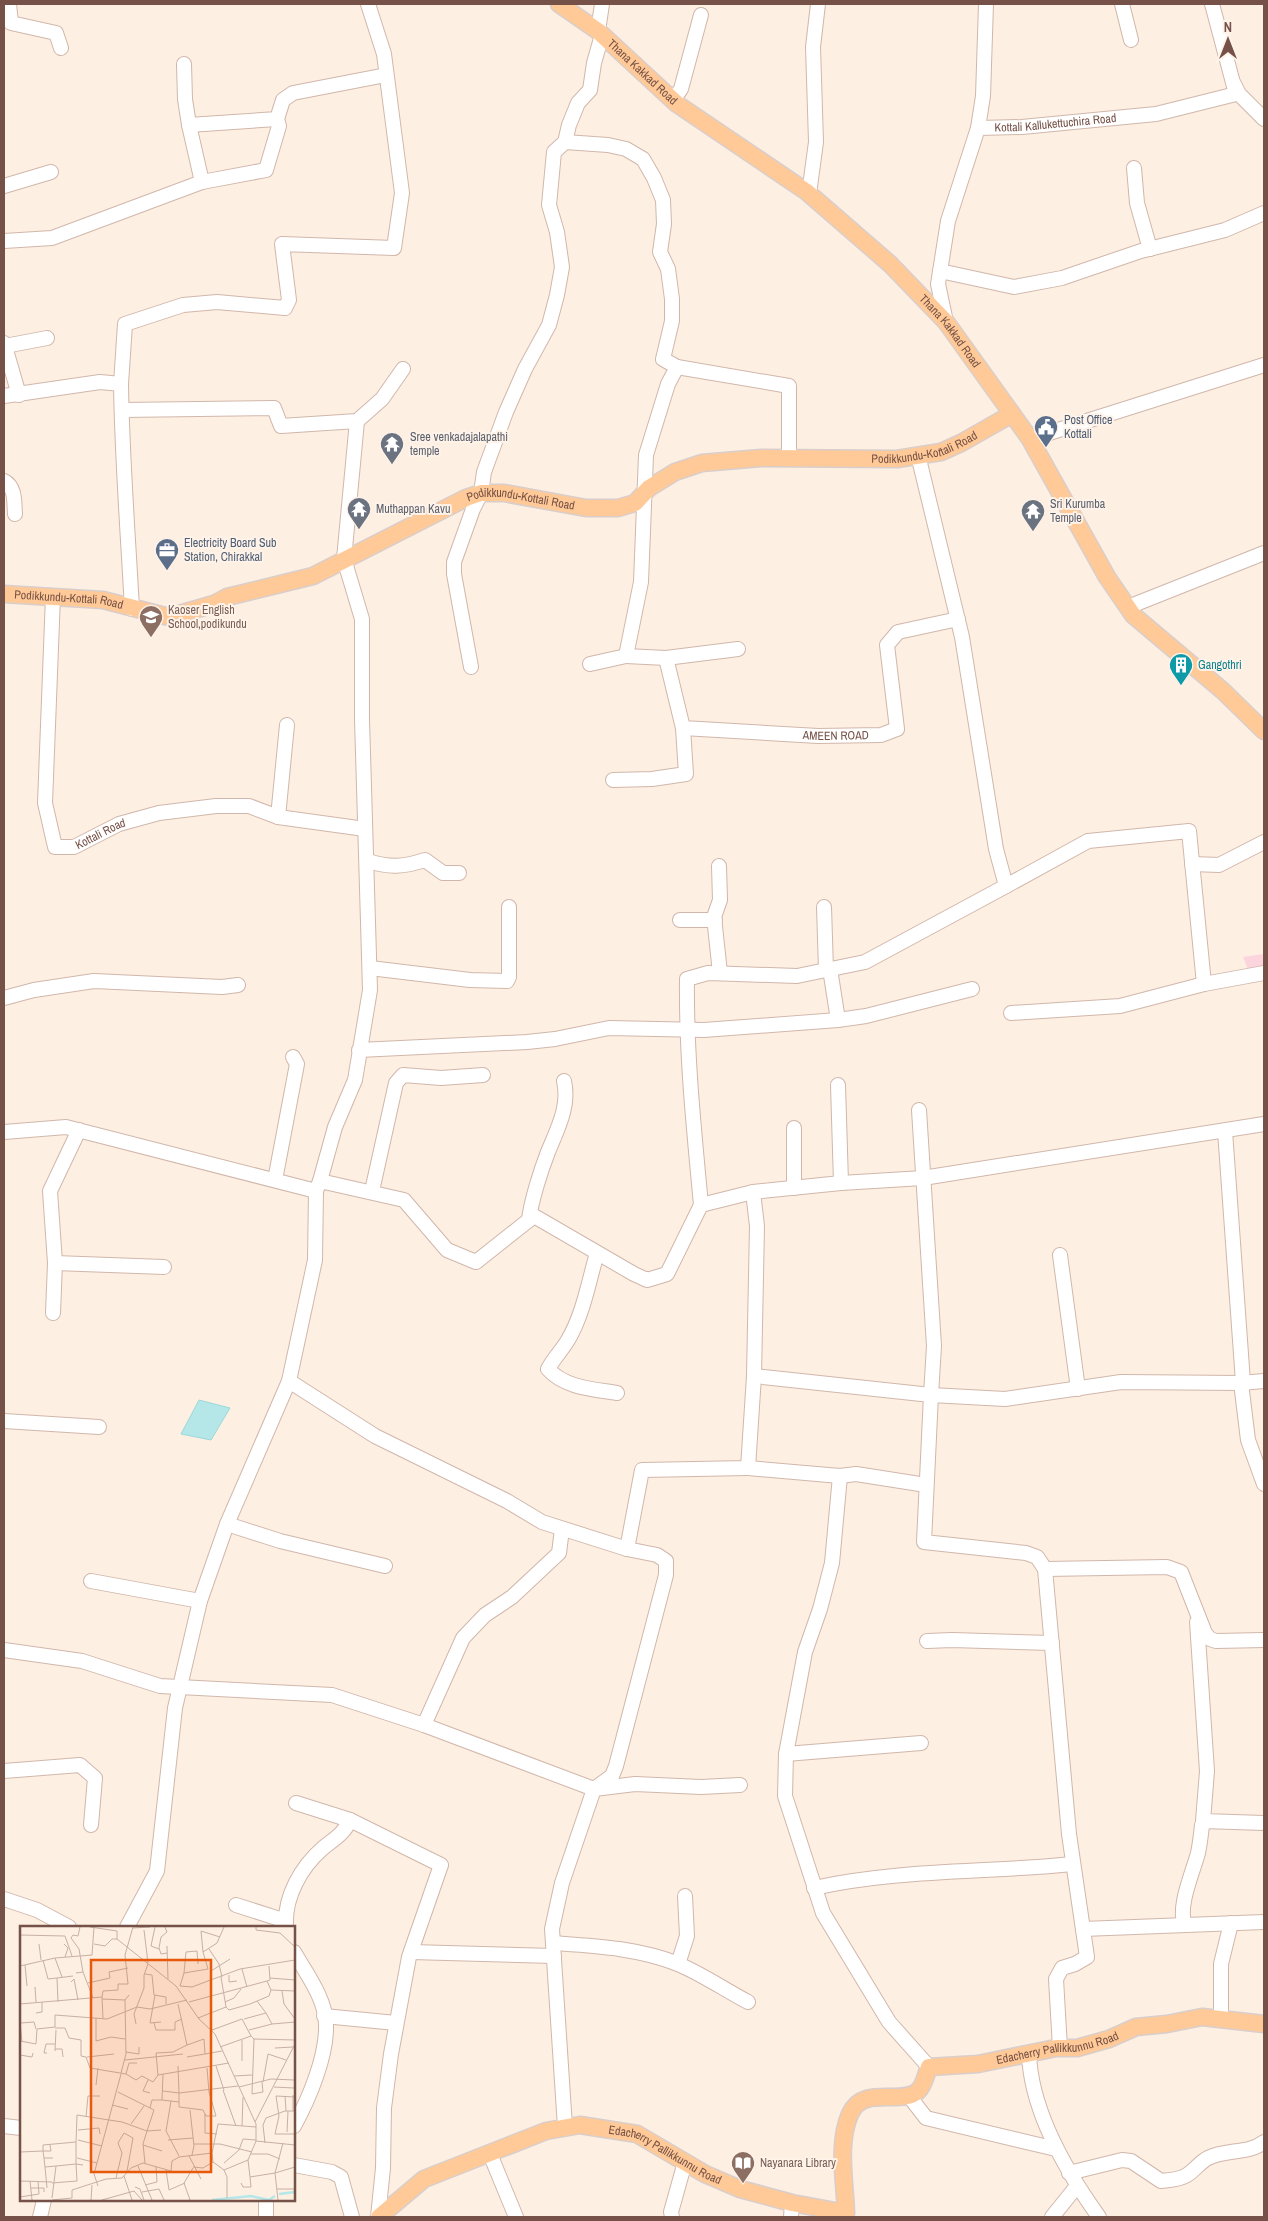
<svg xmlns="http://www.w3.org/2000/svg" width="1268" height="2221" font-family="'Archivo Narrow',sans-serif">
<rect width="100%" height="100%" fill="#fdefe2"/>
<path fill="#fcd4de" d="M1264,954v16l-15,2 -6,-15z"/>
<path fill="#b5e7e8" stroke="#9bd9da" d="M199,1400l31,8 -19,32 -30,-6z"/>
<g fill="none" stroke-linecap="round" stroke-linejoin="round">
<g stroke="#d1b7ab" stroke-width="16">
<g id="minor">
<path d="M9,4l2,19 45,10 5,15"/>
<path d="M1122,4l9,36"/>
<path d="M598,31l4,-27"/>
<path d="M184,64l1,35 4,26"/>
<path d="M1234,84l5,10 25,25"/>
<path d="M673,100l8,-11 20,-74"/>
<path d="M978,128l5,-32 3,-92"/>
<path d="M565,142l43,3 18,4 17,10 11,19 9,22 1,24 -4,28 8,17 4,30v22l-9,38 14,8 112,19v72"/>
<path d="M1134,168l3,35 13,46"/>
<path d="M202,182l64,-12 13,-44 -2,-7"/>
<path d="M4,186l47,-14"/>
<path d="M809,194l7,-52 -3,-95 5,-43"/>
<path d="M4,241l48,-3 150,-56 -13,-57 88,-6 6,-19 10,-7 93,-18"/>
<path d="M940,271l74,16 48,-9 79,-27 84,-21 39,-17"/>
<path id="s1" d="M946,322l-8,-38 10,-63 30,-93 44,-1 134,-13 80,-20 -24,-90"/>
<path d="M4,343l15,52"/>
<path d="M5,346l42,-8"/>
<path d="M677,367l-9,17 -22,71 -5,127 -15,74 40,2 72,-9"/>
<path d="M121,384l4,-60 58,-19 34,-3 68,6 4,-8 -7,-56 112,4 8,-55 -18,-139 -16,-50"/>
<path d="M4,396l96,-14 21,2c1,75 7,150 11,225"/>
<path d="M122,410l152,-2 7,18 76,-5 25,-22 21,-30"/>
<path d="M1030,439l234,-74"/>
<path d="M4,481c12,6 10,22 11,33"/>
<path id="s2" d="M53,596l-8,207 10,44h19l45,-23 40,-11 57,-7h33l29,11 87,12"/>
<path d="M1128,607l136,-54"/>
<path id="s3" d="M666,658l17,70 135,8 63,-1 16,-6 -10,-84 11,-13 60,-13"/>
<path d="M590,664l36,-8"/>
<path d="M471,667l-17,-93v-12l19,-53 8,-16 3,-21 22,-60 19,-43 24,-44 8,-30 5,-28 -5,-35 -8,-27 5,-53 11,-10 4,-17 9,-22 12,-13 4,-27 8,-28"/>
<path d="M613,780l39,-1 34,-5 -3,-46"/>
<path d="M278,817l9,-92"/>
<path d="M368,861c22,7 35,6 57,-1l18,13h16"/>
<path d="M1192,864l27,1 45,-23"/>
<path d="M719,866l1,34 -6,17 6,56"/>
<path d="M1006,886l82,-45 101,-10 15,153 60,-11"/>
<path d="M824,907l2,63"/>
<path d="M680,920h35"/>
<path d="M370,968l100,12 37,1 2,-4v-70"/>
<path d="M830,969l8,51"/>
<path d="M4,998l30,-8 60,-9 128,6 16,-2"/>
<path d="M1011,1013l109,-7 84,-22"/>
<path d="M359,1050l168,-8 28,-3 54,-11 95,2 134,-10 28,-4 106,-27"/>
<path d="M838,1085l3,98"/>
<path d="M794,1128v60"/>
<path d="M1225,1131l18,251"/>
<path d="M4,1132l62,-5 250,64 4,-10 84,19 43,50 29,12 58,-46 100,58 13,6 20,-6 34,-69 52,-13 88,-9 82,-5 341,-54"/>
<path d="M275,1180l22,-116 -4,-7"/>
<path d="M320,1181l15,-54 20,-47 15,-90 -8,-271v-100l-18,-60 13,-138"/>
<path d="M372,1191l24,-108 7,-8 38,3 42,-3"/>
<path d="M701,1205c-7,-75 -15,-151 -14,-226l21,-6 89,3 68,-14 141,-76 -10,-37 -34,-212 -44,-182"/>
<path d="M529,1220c2,-19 12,-50 19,-68 9,-22 22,-46 16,-71"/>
<path d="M597,1253c-8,28 -14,62 -29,87 -6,10 -14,18 -20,29 17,19 45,20 69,24"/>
<path d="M1060,1255l18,134"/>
<path d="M55,1263l109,4"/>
<path d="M53,1313l2,-50 -5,-72 29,-61"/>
<path d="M754,1376l177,19 3,-49 -15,-236"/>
<path d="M289,1381l86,55 132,65 35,21 85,27 15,-79 106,-2 6,-92 3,-150 -4,-34"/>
<path d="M1264,1381l-23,2 -120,-1 -116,17 -74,-4 -7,147 102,11 11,4 8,12 122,-2 14,5 24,61 5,6 6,2 48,-1"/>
<path d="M1241,1383l7,57 16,44"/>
<path d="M4,1421l95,6"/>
<path d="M748,1468l92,8 16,-2 70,11"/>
<path d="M840,1476l-8,87 -12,46 -15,43 -19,102 -1,42 38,117 66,109 40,45"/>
<path d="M227,1524l53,17 105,25"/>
<path d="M1045,1569l24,265 18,123 -12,7 -13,4 -6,11 4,69"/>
<path d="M91,1581l109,20"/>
<path d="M1197,1622l10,149 -4,50 61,2"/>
<path d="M927,1641l25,-1 100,3"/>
<path d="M4,1650l78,11 78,25 172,9 92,30 170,64 -32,94 -10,46 13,198"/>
<path d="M424,1725l39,-87 22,-23 27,-18 47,-44 3,-24"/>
<path d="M786,1754l135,-11"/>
<path d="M4,1771l76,-6 15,13 -4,47"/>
<path d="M594,1789l18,-13 4,-10 50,-191v-14l-9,-6 -30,-6"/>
<path d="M594,1789l41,-5 66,3 39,-2"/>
<path d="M296,1803l54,17"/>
<path d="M814,1888c86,-19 172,-15 259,-24"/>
<path d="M4,1899l33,11 32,17"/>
<path d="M236,1905l50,16"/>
<path d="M1185,1925c-8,-18 8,-53 13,-72 2,-9 3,-19 4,-28l5,-4"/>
<path d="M127,1927l30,-56 18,-163 25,-107 27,-77 62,-143 26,-121 1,-69"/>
<path d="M286,1927c-2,-30 15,-60 37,-79 11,-9 21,-14 27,-28l91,45 -32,92 -18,97 -7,54 -1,60 -5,49"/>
<path d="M1083,1929l181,-7"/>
<path d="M553,1943c42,3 85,5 125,21 24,10 47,26 70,38"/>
<path d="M294,1952c12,21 32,47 32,73 1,31 -17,74 -32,101"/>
<path d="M411,1952l143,4"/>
<path d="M678,1964l9,-28 -2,-40"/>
<path d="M324,2016l72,7"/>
<path d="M1221,2020v-56l10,-41"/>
<path d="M1029,2054c2,57 37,117 70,163"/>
<path d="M909,2096l17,22 130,31"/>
<path d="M4,2126l17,2"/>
<path d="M490,2154l26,63"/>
<path d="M294,2165l38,7 9,5 11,40"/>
<path d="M1069,2173l53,-13 9,1 30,20c9,-1 18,-1 26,-6 8,-5 13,-13 21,-17 18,-9 41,-4 56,-16"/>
<path d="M40,2217l4,-17"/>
<path d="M266,2217v-17"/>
<path d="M672,2217l-1,-5 14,-50"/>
<path d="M791,2217l1,-14"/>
<path d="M1052,2217l25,-31"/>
</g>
</g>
<g stroke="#d9cecb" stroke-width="19">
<g id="major">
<path id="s4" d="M559,4l39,27 79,73 130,88 83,72 56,58 84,117 77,138 26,38 90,76 41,40"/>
<path id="s5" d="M4,594l99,6 66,17 45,-13 13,-7 86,-21 153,-78 15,-5h23l82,15h32l17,-5 14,-15 26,-16 27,-9 59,-5 136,1 44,-7 20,-9 51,-29"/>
<path id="s6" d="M379,2217l45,-38 122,-48 34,-6 57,9 68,40 35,15 52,14 54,10c-1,-31 -9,-69 4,-99 13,-30 52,-8 68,-23 6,-5 8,-17 11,-24l49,-3 78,-16h21l32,-9 27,-12 31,-3 35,-7 62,7"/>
</g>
</g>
<use href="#minor" stroke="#fff" stroke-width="14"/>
<use href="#major" stroke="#ffca97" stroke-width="16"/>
</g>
<defs>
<g id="civic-pin" transform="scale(1.25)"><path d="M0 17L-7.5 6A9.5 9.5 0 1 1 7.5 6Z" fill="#5c6f8a" stroke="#fff3e9"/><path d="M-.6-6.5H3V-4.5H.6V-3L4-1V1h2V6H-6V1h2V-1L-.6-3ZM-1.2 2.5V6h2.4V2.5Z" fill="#fff"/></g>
<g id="temple-pin" transform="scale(1.25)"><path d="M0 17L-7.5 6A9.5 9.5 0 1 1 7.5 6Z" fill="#6b7280" stroke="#fff3e9"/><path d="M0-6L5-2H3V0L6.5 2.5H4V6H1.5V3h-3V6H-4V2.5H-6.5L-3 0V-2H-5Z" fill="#fff"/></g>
<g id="office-pin" transform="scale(1.25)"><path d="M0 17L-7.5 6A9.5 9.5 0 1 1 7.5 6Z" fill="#5c6f8a" stroke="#fff3e9"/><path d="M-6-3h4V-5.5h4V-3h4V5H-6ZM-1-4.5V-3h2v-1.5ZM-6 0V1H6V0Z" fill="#fff"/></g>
<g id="school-pin" transform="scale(1.25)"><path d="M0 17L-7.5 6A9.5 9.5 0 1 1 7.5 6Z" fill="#8d6e63" stroke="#fff3e9"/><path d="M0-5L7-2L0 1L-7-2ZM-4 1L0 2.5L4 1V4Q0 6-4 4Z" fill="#fff"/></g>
<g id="building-pin" transform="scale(1.25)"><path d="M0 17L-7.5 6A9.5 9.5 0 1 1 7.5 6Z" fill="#0f9aa8" stroke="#fff3e9"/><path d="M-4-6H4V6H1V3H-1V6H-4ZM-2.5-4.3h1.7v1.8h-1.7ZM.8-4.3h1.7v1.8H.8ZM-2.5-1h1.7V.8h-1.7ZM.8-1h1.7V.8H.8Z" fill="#fff"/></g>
<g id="library-pin" transform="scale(1.25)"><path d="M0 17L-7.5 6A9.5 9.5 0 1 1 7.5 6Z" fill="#8d6e63" stroke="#fff3e9"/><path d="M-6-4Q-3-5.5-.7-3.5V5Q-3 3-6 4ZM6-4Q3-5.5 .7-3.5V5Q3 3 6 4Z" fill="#fff"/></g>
</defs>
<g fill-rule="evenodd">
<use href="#civic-pin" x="1046" y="427"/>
<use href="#temple-pin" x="392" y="444"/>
<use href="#temple-pin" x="359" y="509"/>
<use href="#temple-pin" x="1033" y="511"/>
<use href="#office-pin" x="167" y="550"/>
<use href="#school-pin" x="151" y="617"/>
<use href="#building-pin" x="1181" y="665"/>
<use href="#library-pin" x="743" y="2163"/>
</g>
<g text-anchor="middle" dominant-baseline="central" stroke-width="4" stroke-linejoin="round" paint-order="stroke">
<g font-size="12" fill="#765147" stroke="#fff3e9">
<text stroke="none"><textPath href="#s4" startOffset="108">Thana Kakkad Road</textPath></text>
<text stroke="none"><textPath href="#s1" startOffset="278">Kottali Kallukettuchira Road</textPath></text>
<text stroke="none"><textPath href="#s4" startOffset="512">Thana Kakkad Road</textPath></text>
<text stroke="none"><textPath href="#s5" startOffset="965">Podikkundu-Kottali Road</textPath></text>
<text stroke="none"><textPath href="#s5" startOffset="545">Podikkundu-Kottali Road</textPath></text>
<text stroke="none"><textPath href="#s5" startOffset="65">Podikkundu-Kottali Road</textPath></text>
<text stroke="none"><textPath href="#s3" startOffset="225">AMEEN ROAD</textPath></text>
<text stroke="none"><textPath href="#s2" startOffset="301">Kottali Road</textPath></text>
<text stroke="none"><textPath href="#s6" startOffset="841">Edacherry Pallikkunnu Road</textPath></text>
<text stroke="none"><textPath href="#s6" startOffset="316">Edacherry Pallikkunnu Road</textPath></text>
</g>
<g font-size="12" fill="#4e5e75" stroke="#fff3e9" text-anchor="start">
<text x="1064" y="420">Post Office<tspan x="1064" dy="14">Kottali</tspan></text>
<text x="184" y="543">Electricity Board Sub<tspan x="184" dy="14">Station, Chirakkal</tspan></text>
</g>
<g font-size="12" fill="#5b616d" stroke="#fff3e9" text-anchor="start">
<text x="410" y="437">Sree venkadajalapathi<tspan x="410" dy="14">temple</tspan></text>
<text x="1050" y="504">Sri Kurumba<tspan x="1050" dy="14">Temple</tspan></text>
<text x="376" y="509">Muthappan Kavu</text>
</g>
<g font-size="12" fill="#785e54" stroke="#fff3e9" text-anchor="start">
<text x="168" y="610">Kaoser English<tspan x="168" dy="14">School,podikundu</tspan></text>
<text x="760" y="2163">Nayanara Library</text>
</g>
<g font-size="12" fill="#0d838f" stroke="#fff3e9" text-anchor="start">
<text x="1198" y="665">Gangothri</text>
</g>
</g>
<g transform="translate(20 1926)">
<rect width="275" height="275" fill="#fdefe2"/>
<path fill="none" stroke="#b5e7e8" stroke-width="2.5" d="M259,268l16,-2M192,274l39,-4 18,4 6,-4"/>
<path fill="none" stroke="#c7b0a4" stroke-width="1" d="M60,1l-2,9 -5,-1 -2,3 8,11 4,23M70,1l27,4v8l59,47 23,33 16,15 41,90v17l-8,19 2,17 25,-4 3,27M135,1l-4,19 8,3M145,1l2,5 -6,5 -2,11 2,6 6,-1M236,1v3l24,3 15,14M113,2l17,-1M124,4l4,33M0,9l45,1 7,20M19,18l2,16M44,18l4,4 -3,9M74,18l11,2 7,-7h5M147,20l1,33M189,23l10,15 3,13M183,26l-2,-21 19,6M35,32l7,19M23,34l5,19 9,-1M5,39l2,21M0,40l35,-8 37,-3 2,-28M222,43l5,18M191,45l19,-12M56,47l7,-1 10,26M164,47l2,-21 11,-1 1,13M125,48l7,1 2,20 12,2v7M209,49v7l8,-1M201,51l5,30M250,52l25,2M247,55l3,-1 -1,-14M51,56l3,-3 4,21M68,57l22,-5 -1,-6 19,-4M160,60l12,1 48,-18 55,-9M160,60l4,-13 24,-4 -5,-17 14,-9 7,-16M15,61l1,15M262,65l2,13 11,15M135,69l-5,28 11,-1M82,71l1,-6 15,-1v-6h10l-3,-29 8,-28M82,73l23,1 4,-5M237,75l9,12M38,76l-1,-24 16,-2M169,76l78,-21 4,9M205,76l9,-4 7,-9M0,78l82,-7 1,21M16,87l6,-1v-10M76,92v23l15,-4 14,2M178,92l28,-11 3,3 21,-6 19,-8 2,-6 24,1M224,93l22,-6 6,11 23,-2M0,96l2,20M1,97l13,-1 2,7M134,97l2,7h19v-8l7,-3M116,98l-2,-10 10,-26v-13l4,-11M35,102h10l4,10 12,2v16l5,1 4,11 36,6 10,6 6,-4 11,6 5,-7 71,-12M192,104l30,-11 9,17M229,104l23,-6M234,113l41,1M0,115l16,3 1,-15 18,-2v-12l52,4 30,-12 13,2 37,-9M167,119l17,-6 1,15 17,-3M200,121l31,-11 3,3 -2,55 11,-2 -1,-10M255,122l18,-1M35,123h7l1,8M35,125l1,-21M106,126l13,2v-7M27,127h-3l2,-9h9M0,129l12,2 1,-4M67,131l27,-3M167,131l18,-3M105,134l58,-6M222,135v-21M196,140l8,24M187,142l2,24M101,147l5,-19 -1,-54M106,148l3,-11h8M275,148v19M138,149l-2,-22 17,-1 14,-7 -9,-41M214,150l18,-1M128,154l-5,11 7,2M243,156l5,-28 18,6M76,159l2,-17M219,161l32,-8 23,1M254,161l20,1M203,164l13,36M143,165l16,2 -1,-27M98,166l32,16 2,-8h10l1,-26M189,166l7,24h-10l-3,-6 -24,-3v-14l59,-7M273,169v16M265,170l1,15M275,171l-19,-1 3,20 -4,18h20M142,174l17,2M151,175l-5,30 13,25M92,179l16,4M130,182l4,2 -7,21 14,-1M170,184l4,36 -2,9M185,188v19l12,1M66,191l2,-21h12M235,196l40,-78M111,198l13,-18M243,199l3,-7 19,-7h10M243,199l2,18M222,200l1,-29M58,204l21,-2 1,6M267,206l1,-21M58,214l24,6M148,214l25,-2M236,215l39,4M174,218h26l32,8M123,219l19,6M0,226l23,-1v-6l33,-3 1,-27 45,7 25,9 -4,13 2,19M192,227l1,9 11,8M231,228h17l12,5M169,230l12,23M24,232l-1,-7h8l-1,-6M57,232l20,5M204,237l15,-13 4,-11 13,1M118,240l14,34M25,241l-1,-9h9M173,241l10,1 10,-6M146,244l3,20 16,-7M255,247l8,-30M255,247l20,-6M104,250l8,24M96,252l6,-25 -4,-10 6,-10 9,5 -6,33M0,255l32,1M10,255l2,19M32,257l25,-2 -1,-17 7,1M221,257l2,4h8l-1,-10M125,259l12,-3 -1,-15M78,260l-4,-12 27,-100M115,261l5,2 4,11M11,262h13v4M27,262l-2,-21 11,-1M257,263h18M122,266l17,-3 5,11M0,271l19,-3 -1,-13M32,272l4,-32 20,-2v-22M207,272v-21l-3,-7 24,-10M32,274l20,-2v-8l34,-11 16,-1 9,-10 12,-5 28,8 1,-10 7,-4 33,-4 6,-29 38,3M71,274l1,-15M82,274l32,-9 8,9M170,274l-6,-17 9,-15"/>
<path fill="#e8590c" fill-opacity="0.15" stroke="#e8590c" stroke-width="2.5" d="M71,34h120v212h-120z"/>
<rect width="275" height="275" fill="none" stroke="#765147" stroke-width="2.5"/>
</g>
<rect width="1268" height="2221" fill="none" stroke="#765147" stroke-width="10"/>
<g transform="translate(1228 40)" stroke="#fff3e9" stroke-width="4" paint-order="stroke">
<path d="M0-4L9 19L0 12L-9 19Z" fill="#765147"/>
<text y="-8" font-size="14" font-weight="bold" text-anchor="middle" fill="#765147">N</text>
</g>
</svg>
